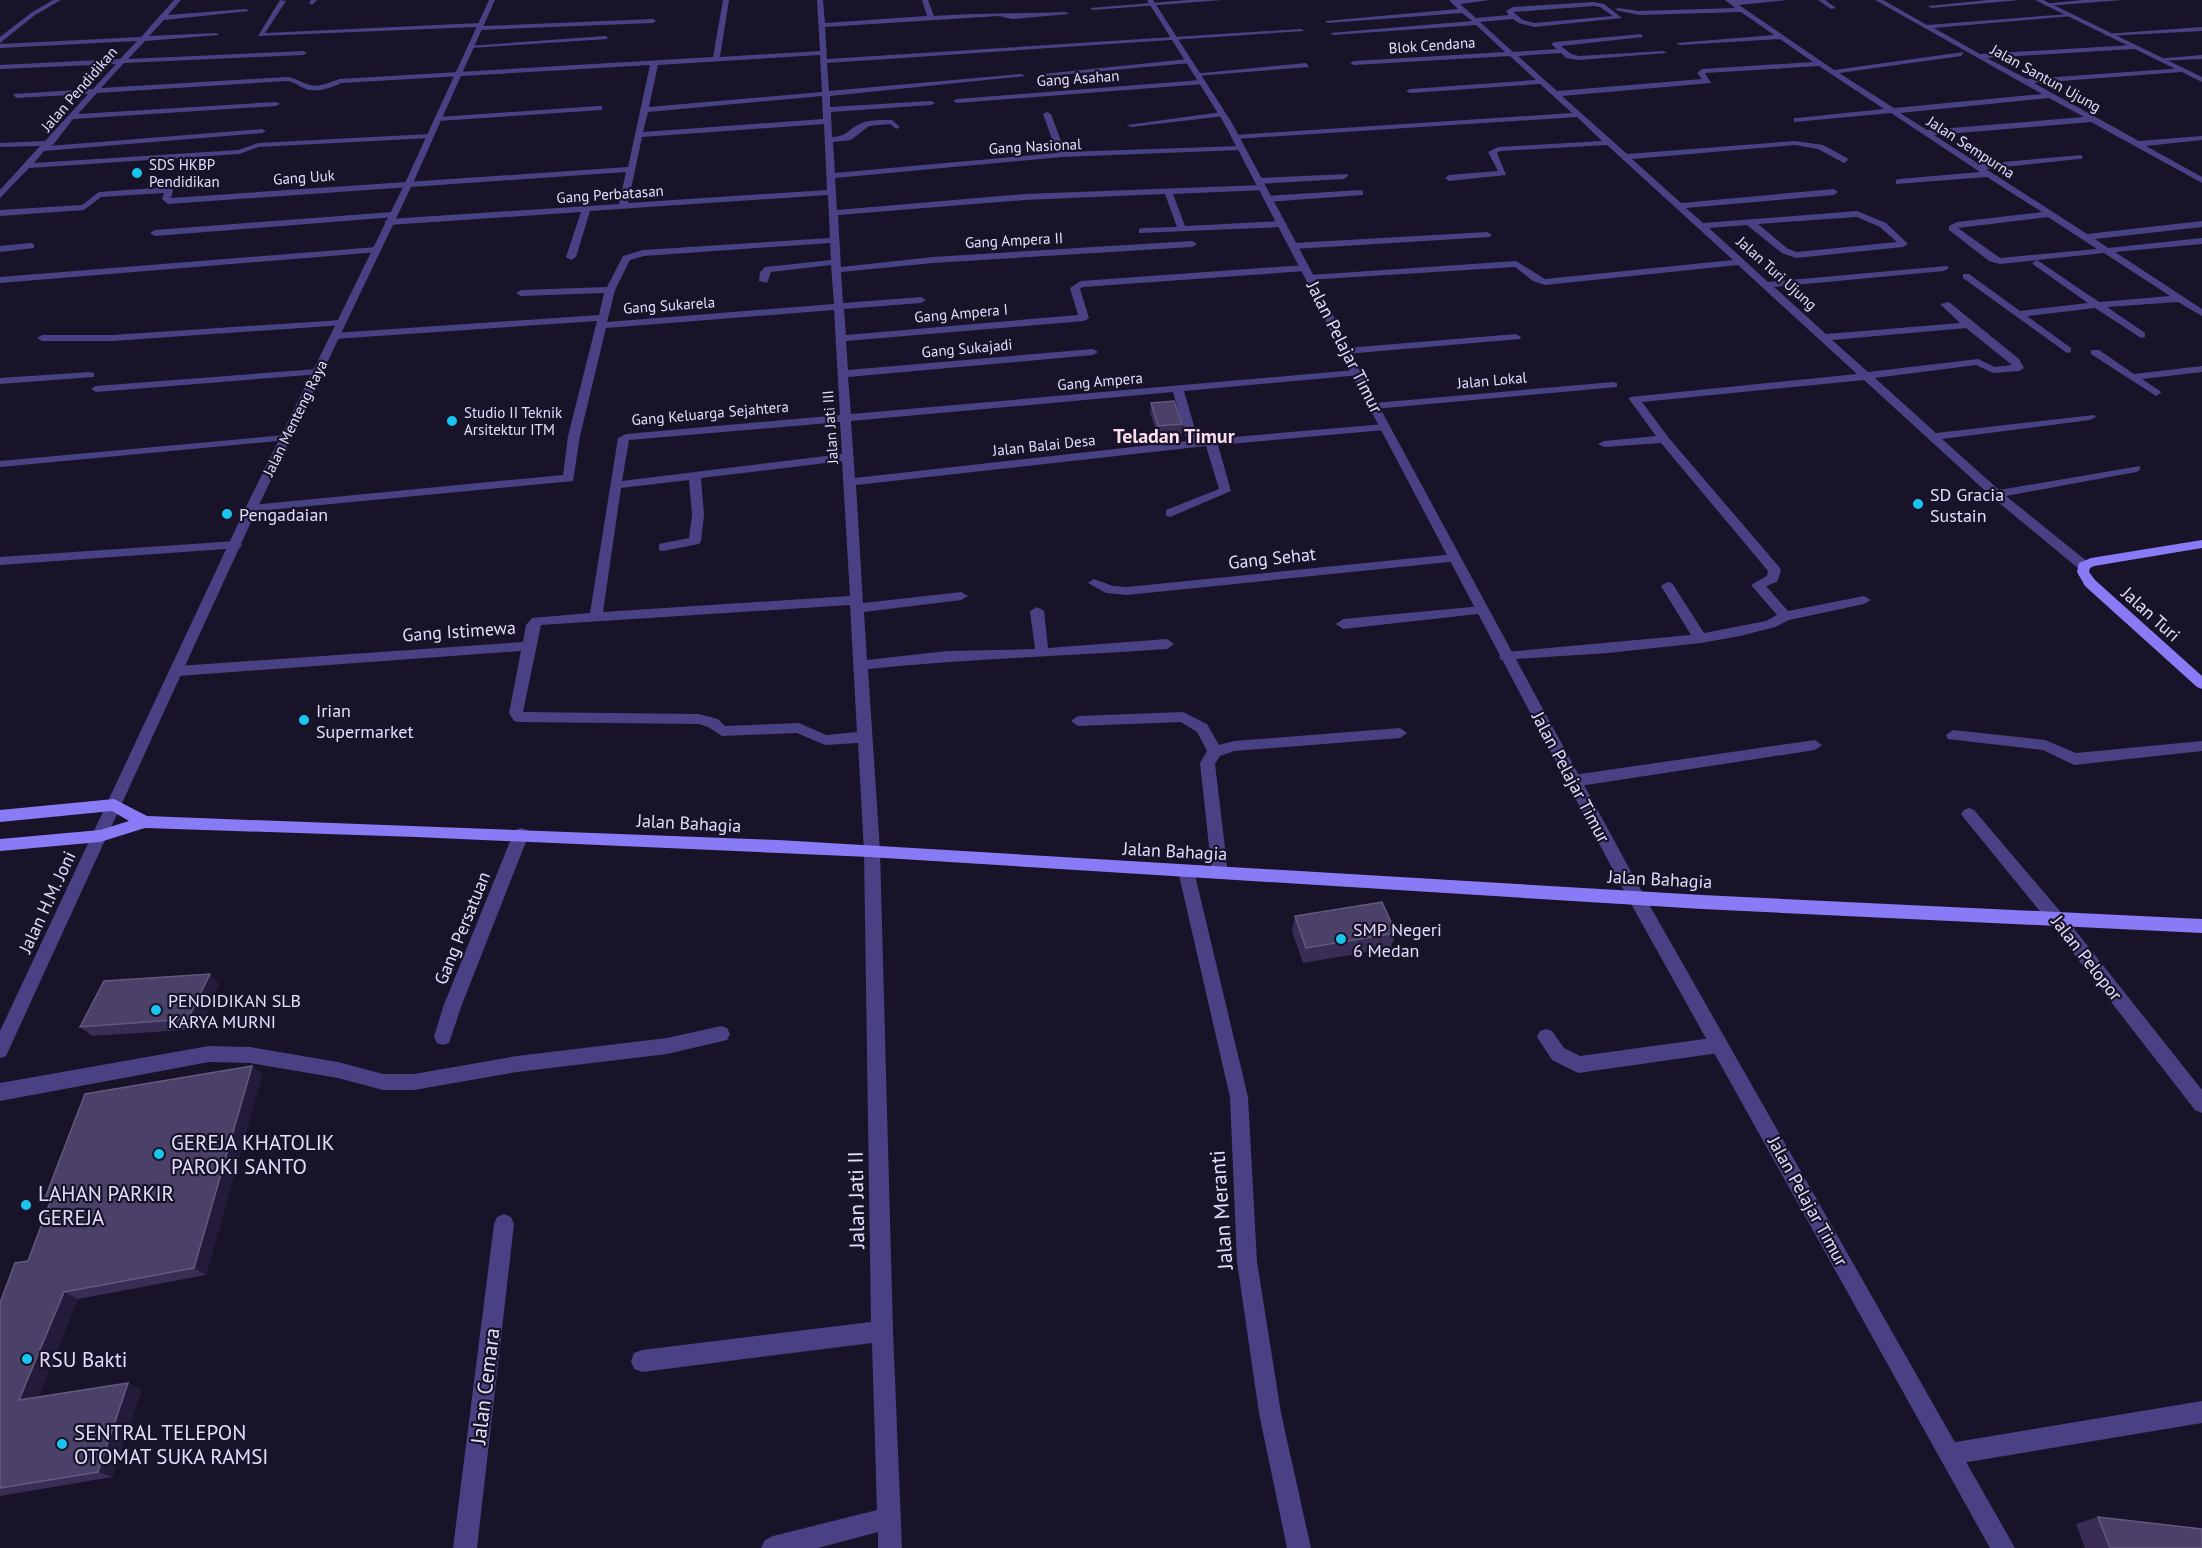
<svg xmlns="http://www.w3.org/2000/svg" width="2202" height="1548" font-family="'PT Sans',sans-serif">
<rect width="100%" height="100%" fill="#181328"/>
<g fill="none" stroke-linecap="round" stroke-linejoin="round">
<g fill="#4a4184" fill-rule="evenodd">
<path d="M53,0h8l-26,15 -35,28v-6l31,-24z"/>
<path d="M174,0h7l-13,15 78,-6 3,2 -85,9 -15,16 67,-3 3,2 -74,6 -17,18 175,-8 4,2 -4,2 -179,8 -23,25 186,-11c10,1 14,6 23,8 9,3 21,-3 29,-6l374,-22 10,-57h6l-9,57 100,-6 -3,-51h6l2,23 102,-7 -5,-16h6l6,16c44,-3 87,-2 132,-4l3,2 -57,5 -13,-3 -174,11 2,32 474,-30 3,2 -477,32 2,28 192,-17 4,2 -195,20v11l101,-6 4,2 -4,2 -100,7 1,25c16,-1 14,-6 26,-12 10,-6 23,-5 34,-5l8,7 -4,2 -6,-5 -21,2 -18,14 -18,2 2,31 222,-20 -14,-39 4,-2 4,2 14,38 176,-6 4,2 -4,2 -179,7 -227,21 2,32 187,-16 238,-9 4,3 -1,2 -92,4 12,32 97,-5 5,3 -5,3 -143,6v-4l3,-1 35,-1 -12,-33 -141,6 -186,15 3,52 92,-10 259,-16 5,3 -5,3 -259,16 -92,9 2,31 78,-6 5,3 -5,3 -77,6 2,26 232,-20 -8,-27 11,-7 224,-16 5,3 -5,3 -222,16 -3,2 9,29 -5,3 -238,20 2,29 245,-21 5,3 -5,3 -245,22 3,37 505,-44 5,3 -1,2 -176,16 14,49 187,-16 6,3 -6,3 -167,15 13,46 -61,26 -4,-1v-6l53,-21 -13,-43 -350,39 7,118 98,-11 7,4 -7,4 -97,12 3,48 80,-9 88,-2 -5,-38 7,-4 7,4 4,37 119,-9 7,5 -7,5c-100,7 -200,10 -299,20l12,182 13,480 9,217h-24v-16l-60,16h-57l4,-8 8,-4 104,-26 -5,-167 -230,29 -8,-3 -3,-8 3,-8 8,-3 229,-28 -7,-471 -6,-108 -33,2 -28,-12 -75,3 -14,-9 -9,-3 -180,-2 -5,-1 -5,-8 12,-62 -343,25 -7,-5 7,-5 345,-24 3,-17 6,-7 58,-5 28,-175 8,-4 214,-19 -6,-105 -228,18 -26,108 -7,45 -326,31v-6l4,-1 312,-30 5,-39 29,-115 -263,18 -5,-3 5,-3 265,-18 5,-22 -83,3 -5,-3 5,-3 86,-3 16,-31 20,-6 187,-12 -2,-43 -238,16 -14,46 -5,3 -5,-3 15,-45 -192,13 -5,-3 5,-3 230,-15 7,-32 -458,32 -6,-5 2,-6 -63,4 -17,13 -84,6v-6l82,-5 17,-13 70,-5 4,3 -2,8 457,-31 22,-102 -309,18c-10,5 -25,10 -35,6 -8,-3 -11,-7 -19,-8l-190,12 -19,21 198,-12 4,2 -4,2 -203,13 -20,26 -4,1 213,-17 4,2 -4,2 -218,18 -10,12 204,-13 20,-7 172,-9 4,2 -4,2 -171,9 -20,7 -210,14 -29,30v-8l40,-44 -40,1v-4l45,-2 43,-47 -72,4 -3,-4 80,-5 23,-25 -116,5v-4l120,-6 17,-18 -137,7v-4l141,-7zM820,55l2,37 -173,15 9,-42zM822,96l1,23 -180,13 5,-20zM824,124l3,66 -199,13 14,-66zM830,243l1,17 -66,7 -5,5 -1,9 8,2 4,-11 60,-7 3,39 -227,18 8,-32 15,-30 14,-4zM1173,392l14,49 -332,37 -4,-57zM840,422l2,32 -220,27 7,-41zM842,461l8,135 -247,16 18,-124 68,-8 3,35 -3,23 -30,6v6l4,1 36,-7 2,-3 3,-26 -3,-37zM850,605l7,127 -31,3 -27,-12 -74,3 -7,-7 -19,-5 -176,-2 18,-87z"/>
<path d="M280,0l6,1 -21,32 215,-10 3,3 170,-7 3,2 -3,2 -174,7 -3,-3 -218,9z"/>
<path d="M311,0h6l-5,5 -3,-2z"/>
<path d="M1188,0h35l-130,10 -3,-2z"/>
<path d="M1449,0h41l-30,4 16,14 33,-3 -3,-4 7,-4 81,-5 10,2 18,14 -88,9 -15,-4 -6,-4 -33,3 33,30 44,-3 -6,-5 4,-2 86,-8 2,3 -82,9 10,8 8,2 84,-5 4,2 -88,7 -13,-2 -5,-5 -43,3 39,35 145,-12 -5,-6 5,-4 111,-7 -33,-23 -100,6 -4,-2 98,-8 -33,-23 -102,3 -24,-5 3,-2 21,3 96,-3 -10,-8h63l-49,5 95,65 130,-18 -3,4 -122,17 55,35 148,-14 -167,-94h8l44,25 142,-11 3,2 -138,12 46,26 153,-9 4,2 -4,2 -146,9 40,21 157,-11 -3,4 -147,11 105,58 63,-5v4l-56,6 56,31v6l-111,-61 -157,13 45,29 103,-9v4h-3l-93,10 101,65 115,-13v6l-107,12 13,9 94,-10v6l-87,8 87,57v7l-24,-14 -71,5 38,26v4l-4,1 -46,-30 -68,8 44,32v4l-4,1 -104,-75v-4h6l51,37 68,-8 -54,-38 -2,-2 5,-3 62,42 71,-6 -66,-43 -104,11 -11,-3 -40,-31v-4l8,-4 85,-10 -55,-35 -91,7v-4l3,-1 81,-7 -89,-59 -97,9v-4h3l87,-9 -65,-43 -114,7 6,10 -149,13 65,58 168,-13 28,4 24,13 1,2 -4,3 -26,-14 -23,-4 -163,14 49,44 153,-14 4,3 -4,3 -148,13 17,15 154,-12 29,12 22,21 -5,3 -107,11 -14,-5 -35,-28 -38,3 59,54 179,-16 2,2 -5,3 -170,16 52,47 134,-11 -20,-19 9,-2 70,57 5,9 -5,3 -26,2 -17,-8 -101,13 61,55 158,-18 2,2 -6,3 -148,19 57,51 141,-24v4l-4,2 -130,24 83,67v6h-10l-87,-72 -128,-117 -222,22 26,35 112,131 1,3 -4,11 -11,4 22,25 76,-15 7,4 -7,4 -75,16 -14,7 -35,9 -39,7 -93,10 -107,7 -2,-3 7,-5 185,-17 -30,-49 6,-4 5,1 32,50 62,-12 11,-6 -26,-30 16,-9 1,-5 -107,-128 -57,4 -6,-3 6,-3 52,-5 -27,-37 1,-2 227,-23 -119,-109 -193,20 -12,-4 -18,-14 -208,13v-4l3,-1 206,-14 29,18 188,-19 -126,-115 -107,6 -3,2 9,22 -57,6 -4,-3 4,-3 49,-4 -10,-19 10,-5 104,-6 -25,-24 -342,22 -4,-2 4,-2 337,-22 -32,-29 -130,9 -4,-2 4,-2 126,-9 -26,-24 -156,9 -4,-2 4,-2 151,-9 -29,-27 -143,10 -3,-2 142,-12 -10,-8 -134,10 -3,-2 133,-12zM1594,6l6,1 13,9 -79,7 -11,-3 -10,-8zM2049,98l35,19 -157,13 -27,-17zM1857,217l23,10 17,15 -100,10 -9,-3 -30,-25zM2048,217l49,32 -97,9 -42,-30zM1966,328l46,37 -17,2 -17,-8 -110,13 -36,-32z"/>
<path d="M1818,0h7l11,8 -5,1z"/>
<path d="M1988,0h32l-89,8 -3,-2z"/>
<path d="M2083,0h39l-76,6 -3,-2z"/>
<path d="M2202,27v4l-95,5 -3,-2z"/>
<path d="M606,36l2,3 -137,9 -4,-2z"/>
<path d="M2202,55v4l-43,2 -4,-2z"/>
<path d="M1188,59l3,4 -144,13 -4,-2z"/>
<path d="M1306,63l3,4 -113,9 -4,-2z"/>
<path d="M1201,80l3,4 -247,19 -4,-2 4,-2z"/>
<path d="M599,106h3v4l-164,11 -4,-2 4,-2z"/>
<path d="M1222,112l4,2 -1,2 -94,11 -4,-2z"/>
<path d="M1347,174l1,2 -4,3 -85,5 -4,-3 4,-3z"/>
<path d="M1360,190l3,1v4l-95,7 -4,-3 4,-3z"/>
<path d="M392,212l4,3 -1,2 -240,19 -5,-3 5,-3z"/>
<path d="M1487,232l5,3 -2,2 -196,12 -5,-3 5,-3z"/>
<path d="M31,243l3,1v4l-34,4v-6z"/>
<path d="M376,247l5,3 -2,2 -379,31v-6z"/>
<path d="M341,320l4,1v4l-233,16h-70l-5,-3 5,-3h70z"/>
<path d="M1516,334l5,3 -1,2 -174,15 -5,-3 5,-3z"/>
<path d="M2091,350h8l35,24 68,-8v6l-60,7 18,12 1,2 -5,3 -65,-42z"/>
<path d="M317,369l4,1v4l-225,18 -5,-3 5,-3z"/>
<path d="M90,372l4,1v4l-94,7v-6z"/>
<path d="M1613,382l4,1v4l-243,22 -6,-3 6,-3z"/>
<path d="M285,435l6,3 -2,2 -289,27v-6z"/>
<path d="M236,541l6,4 -2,3 -240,17v-8z"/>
<path d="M1455,554l6,4 -2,3 -332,34 -21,-2 -18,-10 6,-4 19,7 14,1z"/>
<path d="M1482,606l7,4 -2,3 -144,16 -7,-5 7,-5z"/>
<path d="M1183,712l24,12 12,21 15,-4 166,-13 7,5 -7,5 -166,13 -14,5 -5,8 13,109 -2,5 -6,1 -6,-1 -2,-5 -12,-110 7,-12 -10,-19 -16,-10 -103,4 -7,-5 7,-5z"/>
<path d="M1953,730l92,10 31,13 126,-12v10l-128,14 -31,-15 -95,-11 -2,-4z"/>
<path d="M1815,740l7,5 -7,5 -242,37 -5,-2 -3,-4 3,-4 5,-2z"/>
<path d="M1969,808l5,2 90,106 138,174v23l-7,-3 -143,-184 -88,-108 -3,-4 3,-4z"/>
<path d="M521,828l6,2 2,4 -68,173 -12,36 -6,2 -6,-2 -3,-6 9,-30 70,-173 2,-4z"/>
<path d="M1186,865l6,1 2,5 54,226 9,165 24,151 30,135h-24l-28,-135 -22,-151 -7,-165 -52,-226 2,-5z"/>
<path d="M721,1026l6,2 3,6 -3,6 -60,14 -150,18 -103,18h-31l-45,-12 -88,-15 -41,-1 -209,39v-18l209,-37 41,1 88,15 45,12h31l103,-18 150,-18z"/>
<path d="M1546,1029l6,2 12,17 16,8 139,-19 6,2 3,6 -3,6 -6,2 -141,20 -26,-13 -15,-23 3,-6z"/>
<path d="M504,1214l7,3 3,7 -37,324h-24l41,-324 3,-7z"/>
<path d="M2202,1401v22l-252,42 -8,-3 -3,-8 3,-8 8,-3z"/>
</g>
<g fill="#4a4184" fill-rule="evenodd">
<path d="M489,0h6l-82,183 -156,326 -251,547 -6,2v-27l245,-522 160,-326z"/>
<path d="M1147,0h6l79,123 83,155 46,95 281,519 373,656h-25l-360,-646 -279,-529 -46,-95 -81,-155z"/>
<path d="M2035,0h8l159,77v5z"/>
</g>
<g fill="#897bf5" fill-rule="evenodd">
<path d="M2202,540v8l-108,18 -4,2 -1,4 6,8 107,96v13l-5,-2 -112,-101 -8,-14 2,-9 12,-5z"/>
<path d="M114,799l33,17 631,24 924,55 500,24v14l-500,-24 -833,-52 -453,-20 -271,-9 -45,14 -100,9v-12l100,-9 29,-9 -17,-10 -112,11v-12z"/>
</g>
</g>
<g fill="#392d55">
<path d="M1151,403l31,21v10l-24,2 -8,-23z"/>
<path d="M1295,916l101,17 -5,15 -88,15 -11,-32z"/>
<path d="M219,984l-20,45 -107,7 -12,-9z"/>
<path d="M252,1066l10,9 -56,200 -128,24 -40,98 104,-8 -30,88 -112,19v-193l28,-42 22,-59 -5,-4z"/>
<path d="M2098,1517l104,31h-117l-9,-24z"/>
</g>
<g fill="#241b3b">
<path d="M210,974l9,10 -20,45 -11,-10z"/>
<path d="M252,1066l10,9 -56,200 -12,-7z"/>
<path d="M64,1292l14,7 -44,107 -15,-6z"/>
<path d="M128,1383l14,6 -30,88 -14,-5z"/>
</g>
<g fill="#4b4067" stroke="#63597e" stroke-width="1.5">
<path d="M1174,401l8,23 -24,2 -7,-23z"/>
<path d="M1382,902l14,31 -90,15 -11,-32z"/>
<path d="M210,974l-22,45 -108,8 24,-46z"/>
<path d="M252,1066l-58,202 -130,24 -45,108 109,-17 -30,89 -98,16v-185l15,-40 13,-2 24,-64 -7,1 40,-104z"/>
<path d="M2098,1517l104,12v19h-92z"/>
</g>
<g fill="#18c5ed" stroke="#181328" stroke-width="2">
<circle cx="137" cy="173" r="6"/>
<circle cx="452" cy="421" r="6"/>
<circle cx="1918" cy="504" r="6"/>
<circle cx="227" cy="514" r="6"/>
<circle cx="304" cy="720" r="6"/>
<circle cx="1341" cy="939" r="6"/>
<circle cx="156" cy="1010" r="6"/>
<circle cx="159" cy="1154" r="6"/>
<circle cx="26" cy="1205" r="6"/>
<circle cx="27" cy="1359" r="6"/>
<circle cx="62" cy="1444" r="6"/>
</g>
<g text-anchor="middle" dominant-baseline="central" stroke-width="4.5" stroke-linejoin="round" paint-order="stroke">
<g font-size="15" fill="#e3ddfc" stroke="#181328">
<text transform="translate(1432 45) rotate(-4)">Blok Cendana</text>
<text transform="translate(1078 78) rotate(-4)">Gang Asahan</text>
<text transform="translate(2046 78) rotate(29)">Jalan Santun Ujung</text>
<text transform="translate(79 89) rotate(-49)">Jalan Pendidikan</text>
<text transform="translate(1035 146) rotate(-3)">Gang Nasional</text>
<text transform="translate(1971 147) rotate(33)">Jalan Sempurna</text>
<text transform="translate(304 177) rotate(-4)">Gang Uuk</text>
<text transform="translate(610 194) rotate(-4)">Gang Perbatasan</text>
<text transform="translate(1014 240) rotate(-3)">Gang Ampera II</text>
<text transform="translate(1777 273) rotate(42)">Jalan Turi Ujung</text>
<text transform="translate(669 305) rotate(-4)">Gang Sukarela</text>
<text transform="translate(961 313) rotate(-5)">Gang Ampera I</text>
<text transform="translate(967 348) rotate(-5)">Gang Sukajadi</text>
<text transform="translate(1492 380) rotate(-5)">Jalan Lokal</text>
<text transform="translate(1100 381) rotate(-5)">Gang Ampera</text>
<text transform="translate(710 413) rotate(-5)">Gang Keluarga Sejahtera</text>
<text transform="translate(295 418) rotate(-64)">Jalan Menteng Raya</text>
<text transform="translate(830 427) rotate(-94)">Jalan Jati III</text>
<text transform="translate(1044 445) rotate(-6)">Jalan Balai Desa</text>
</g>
<g font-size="15" fill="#e3ddfc" stroke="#181328" text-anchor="start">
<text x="149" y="164">SDS HKBP<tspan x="149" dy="17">Pendidikan</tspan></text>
<text x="464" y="412">Studio II Teknik<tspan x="464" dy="17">Arsitektur ITM</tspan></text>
</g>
<g font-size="18" fill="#e3ddfc" stroke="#181328">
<text transform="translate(1345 347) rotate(63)">Jalan Pelajar Timur</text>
<text transform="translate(1272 558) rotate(-6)">Gang Sehat</text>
<text transform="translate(2151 614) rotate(42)">Jalan Turi</text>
<text transform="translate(459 631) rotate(-4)">Gang Istimewa</text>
<text transform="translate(1571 777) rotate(62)">Jalan Pelajar Timur</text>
<text transform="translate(689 823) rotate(3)">Jalan Bahagia</text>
<text transform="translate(1175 851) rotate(3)">Jalan Bahagia</text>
<text transform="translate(1660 879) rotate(3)">Jalan Bahagia</text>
<text transform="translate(47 902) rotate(-65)">Jalan H.M. Joni</text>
<text transform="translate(462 928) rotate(-68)">Gang Persatuan</text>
<text transform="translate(2087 958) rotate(52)">Jalan Pelopor</text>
<text transform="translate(1808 1201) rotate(61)">Jalan Pelajar Timur</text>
</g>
<g font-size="18" fill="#e3ddfc" stroke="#181328" text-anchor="start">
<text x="1930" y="494">SD Gracia<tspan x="1930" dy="21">Sustain</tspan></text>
<text x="239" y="514">Pengadaian</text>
<text x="316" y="710">Irian<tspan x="316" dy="21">Supermarket</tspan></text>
<text x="1353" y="929">SMP Negeri<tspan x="1353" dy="21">6 Medan</tspan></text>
<text x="168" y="1000">PENDIDIKAN SLB<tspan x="168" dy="21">KARYA MURNI</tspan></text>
</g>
<g font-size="20" font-weight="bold" fill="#fddeef" stroke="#181328">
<text x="1174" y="436">Teladan Timur</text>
</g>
<g font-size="21" fill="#e3ddfc" stroke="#181328" text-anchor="start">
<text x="171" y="1142">GEREJA KHATOLIK<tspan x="171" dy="24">PAROKI SANTO</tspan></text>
<text x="38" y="1193">LAHAN PARKIR<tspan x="38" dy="24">GEREJA</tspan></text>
<text x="39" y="1359">RSU Bakti</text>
<text x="74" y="1432">SENTRAL TELEPON<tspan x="74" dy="24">OTOMAT SUKA RAMSI</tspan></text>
</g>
<g font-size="21" fill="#e3ddfc" stroke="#181328">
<text transform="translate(856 1200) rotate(-91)">Jalan Jati II</text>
<text transform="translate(1221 1210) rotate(-94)">Jalan Meranti</text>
<text transform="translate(485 1386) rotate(-83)">Jalan Cemara</text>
</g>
</g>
</svg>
